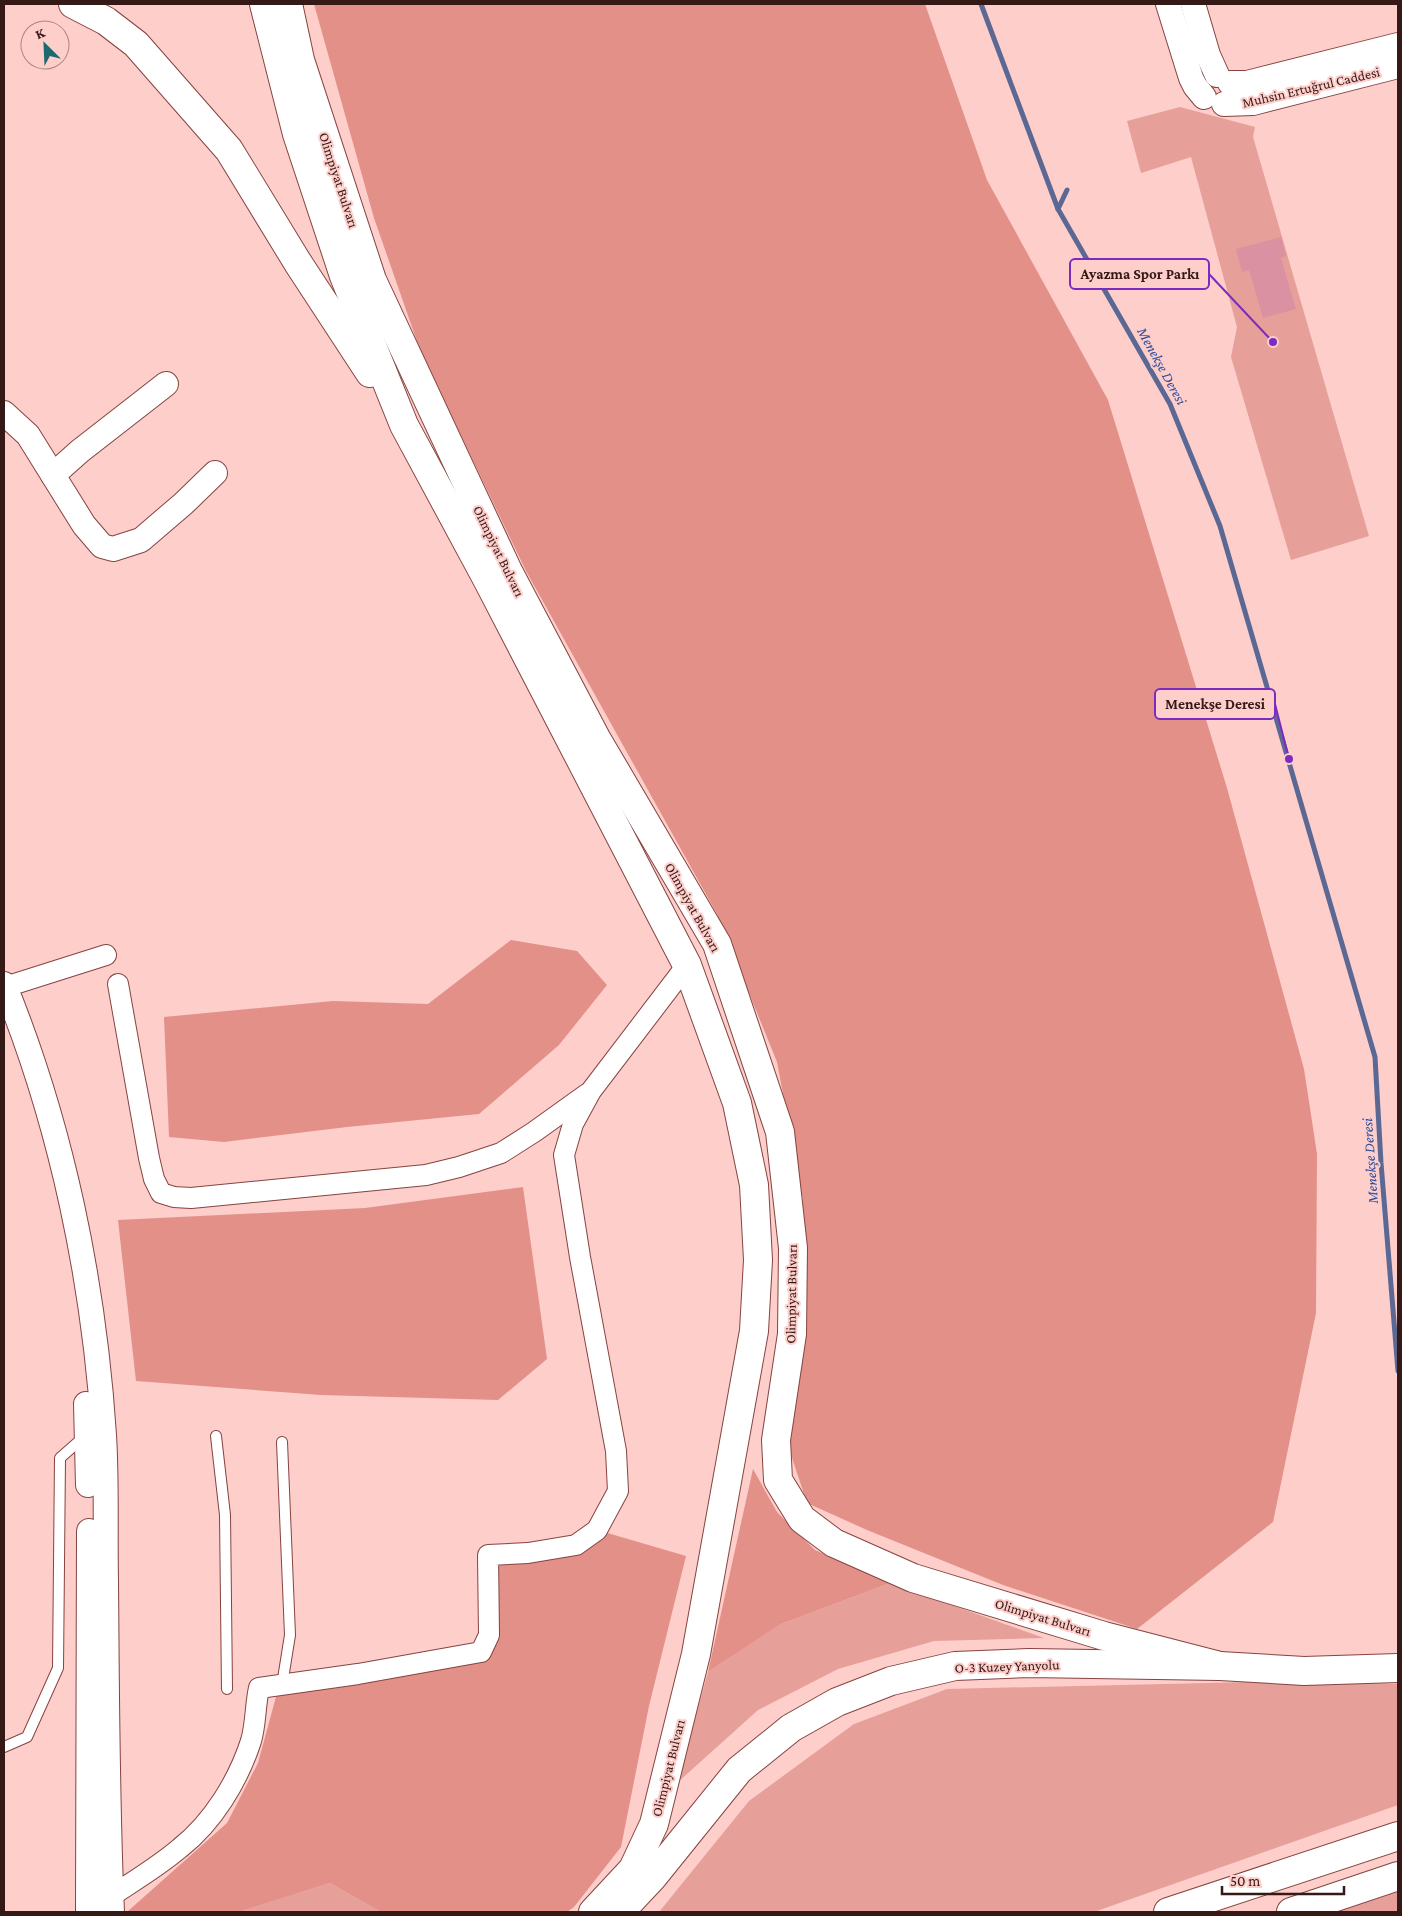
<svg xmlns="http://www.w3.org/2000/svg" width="1402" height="1916" font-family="'Crimson Pro',serif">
<rect width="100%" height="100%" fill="#fdceca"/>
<g fill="#e79f99">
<path d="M1180,107l75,20 -2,10 116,399 -78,24 -60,-203 6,-30 -46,-170 -50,16 -14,-52z"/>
<path d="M890,1583l154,55 -110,3 -96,28 -80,41 -81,73 31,-111 73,-48z"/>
<path d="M1295,1681l103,3v121l-304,107h-435l90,-111 105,-77 93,-35z"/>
<path d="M330,1883l51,29h-142z"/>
<path d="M1398,1889v23h-63z"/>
</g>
<g fill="#e39089">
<path d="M314,4h611l62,176 121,220 119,388 77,281 13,85 -1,159 -43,209 -136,107 -134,-44 -136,-55 -60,-27 -17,-51 6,-75 7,-177 -26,-138 -60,-148 -191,-343 -106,-221 -46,-132z"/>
<path d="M511,940l66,11 30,34 -48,60 -80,69 -132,13 -123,15 -55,-5 -5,-120 169,-16 95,3z"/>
<path d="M523,1187l24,172 -49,41 -177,-5 -185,-14 -18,-161 247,-12z"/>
<path d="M753,1469l24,43 38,38 75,33 -109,41 -73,48z"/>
<path d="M604,1532l82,24 -37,150 -28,141 -47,60 -7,5h-186l-51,-29 -91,29h-112l100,-89 31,-60 19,-70 208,-34 14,-20 -3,-73 84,-13z"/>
</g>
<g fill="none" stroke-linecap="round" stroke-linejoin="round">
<g stroke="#5c6894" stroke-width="5">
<path d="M981,4l77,205 112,195 50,122 155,531 6,106 17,208"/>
<path d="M1058,209l9,-19"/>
</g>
</g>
<path fill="#da92a2" d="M1281,237l5,19 -5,2 15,51 -33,9 -14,-48 -7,2 -6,-23z"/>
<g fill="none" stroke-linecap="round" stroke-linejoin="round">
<g stroke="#854440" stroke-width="12">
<g id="service">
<path d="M216,1436l9,79 2,174"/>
<path d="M282,1685l8,-50 -8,-193"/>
<path d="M4,1747l23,-10 31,-69 2,-210 25,-22"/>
</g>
</g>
<g stroke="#854440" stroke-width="22">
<g id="minor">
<path d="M118,984l31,174 5,21 7,14 13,4 17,1 235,-23 33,-8 42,-14 33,-21 53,-38"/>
<path d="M5,987l101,-32"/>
<path d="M111,1896c23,-15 48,-30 69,-48 33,-26 58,-67 71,-107 5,-17 4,-35 8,-53l99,-14 123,-22 8,-17 -1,-80 40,-2 48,-8 21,-15 21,-39 -2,-40 -36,-194 -16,-102 9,-31 18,-33 96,-126"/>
</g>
</g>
<g stroke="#854440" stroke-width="26">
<g id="tertiary">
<path d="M1168,4l23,74 4,8 9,11"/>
<path d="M1193,4l15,51 9,20"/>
<path d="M1230,83h17l151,-38"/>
<path d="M1224,104l29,-1 145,-37"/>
<path d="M4,413l24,22 56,90 18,21 11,3 28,-9 42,-36 32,-31"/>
<path d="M53,475l27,-24 86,-67"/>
<path d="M4,984c58,142 90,298 100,451 3,48 1,98 2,146 1,111 1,221 6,331"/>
<path d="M86,1404l2,81"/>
<path d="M88,1912l1,-381"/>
</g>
</g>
<g stroke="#854440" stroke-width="30">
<g id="primary">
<path d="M73,4l33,17 30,23 93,106 69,113 72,110"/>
<path d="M264,4l33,130 47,142 60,149 83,154 200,386 50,138 17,82 4,75 -4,71 -58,323 -42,170 -21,45 -40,43"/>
<path d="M288,4l12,56 72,220 136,291 88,167 121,206 63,188 13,116 -1,86 -16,106 2,40 24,39 32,24 79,35 191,58 116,30"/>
<path d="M620,1912l32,-34 87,-108 52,-42 46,-26 54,-21 64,-15 74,-3 191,3 84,5 94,-3"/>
</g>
</g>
<g stroke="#854440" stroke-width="30">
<g id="motorway">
<path d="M1168,1912l230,-76"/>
<path d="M1291,1912l107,-36"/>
</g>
</g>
<use href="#service" stroke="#fff" stroke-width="10"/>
<use href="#minor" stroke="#fff" stroke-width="20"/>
<use href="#tertiary" stroke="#fff" stroke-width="24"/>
<use href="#primary" stroke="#fff" stroke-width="28"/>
<use href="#motorway" stroke="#fff" stroke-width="28"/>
</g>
<g text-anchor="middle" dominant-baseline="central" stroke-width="4" stroke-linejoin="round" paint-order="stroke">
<g font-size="14" fill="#351917" stroke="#fdceca">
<text transform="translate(1311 87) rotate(-13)">Muhsin Ertuğrul Caddesi</text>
<text transform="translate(339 180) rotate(72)">Olimpiyat Bulvarı</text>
<text transform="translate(499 551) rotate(64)">Olimpiyat Bulvarı</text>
<text transform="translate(693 907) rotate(61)">Olimpiyat Bulvarı</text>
<text transform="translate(791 1294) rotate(-89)">Olimpiyat Bulvarı</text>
<text transform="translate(1043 1617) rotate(17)">Olimpiyat Bulvarı</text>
<text transform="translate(1007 1666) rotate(-2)">O-3 Kuzey Yanyolu</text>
<text transform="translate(668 1768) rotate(-76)">Olimpiyat Bulvarı</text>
</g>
<g font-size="15" font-style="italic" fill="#2e4e9b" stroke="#fdceca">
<text transform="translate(1162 366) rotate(61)">Menekşe Deresi</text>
<text transform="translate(1370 1161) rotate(-94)">Menekşe Deresi</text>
</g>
</g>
<path fill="none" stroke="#7b2cbf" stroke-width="2" d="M1273 342L1209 274M1289 759L1275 704"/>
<g fill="#7b2cbf" stroke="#fdceca" stroke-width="2">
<circle cx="1273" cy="342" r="5"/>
<circle cx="1289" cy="759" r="5"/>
</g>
<g fill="#fdceca" stroke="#7b2cbf" stroke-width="2">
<rect x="1070" y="259" width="139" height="30" rx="5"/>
<rect x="1155" y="689" width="120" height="30" rx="5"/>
</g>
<g font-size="15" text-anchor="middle" font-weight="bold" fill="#351917">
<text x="1140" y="279">Ayazma Spor Parkı</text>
<text x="1215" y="709">Menekşe Deresi</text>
</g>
<rect width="1402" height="1916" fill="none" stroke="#351917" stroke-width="10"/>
<g transform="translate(45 45) rotate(336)"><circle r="24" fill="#fdceca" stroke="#ad8682"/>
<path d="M0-4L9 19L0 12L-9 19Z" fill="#1d6970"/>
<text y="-8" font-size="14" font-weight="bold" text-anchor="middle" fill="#351917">K</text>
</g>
<path d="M1222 1886v8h122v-8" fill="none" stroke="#351917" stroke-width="2.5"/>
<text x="1230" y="1886" font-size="15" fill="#351917" stroke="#fdceca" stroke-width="4" paint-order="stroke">50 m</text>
</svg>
